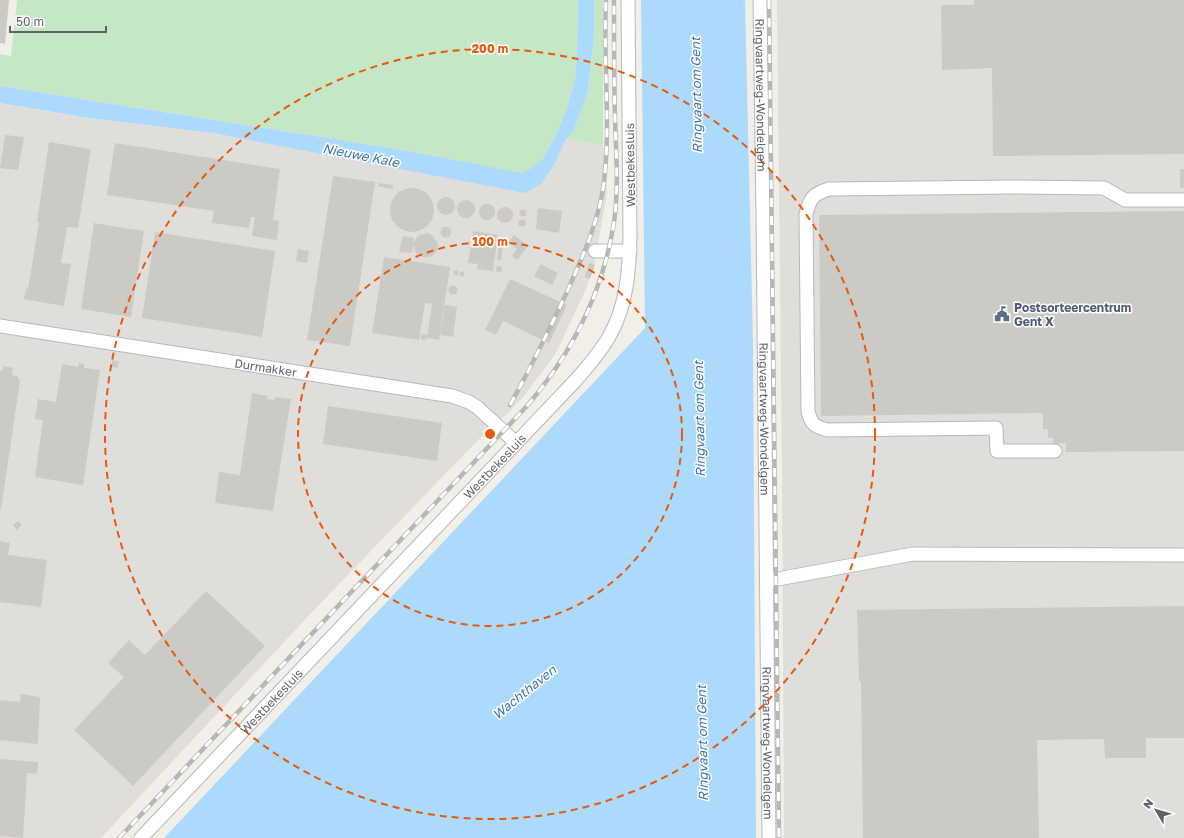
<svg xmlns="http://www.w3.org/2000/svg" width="1184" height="838" font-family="'Golos Text',sans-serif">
<rect width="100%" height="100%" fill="#f1efe8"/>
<g fill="#e0deda">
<path d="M777,0h407v838h-400l-2,-364z"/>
<path d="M0,103l89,15 124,15 89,16 253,14 11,-24 37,6 4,48 -12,67 -9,29 -30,64 -32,43 -15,16 -29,26 -166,172 -213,228h-101z"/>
</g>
<g fill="#c6e7c6">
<path d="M17,0h561l-1,53 -2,28 -9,30 -12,28 -12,22 -10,7 -11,5 -118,-23 -403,-64v-32l11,2z"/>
<path d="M594,0h9v145l-37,-6 8,-9 14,-39 6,-56z"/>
</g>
<g fill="#acdafd">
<path d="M578,0h16v35l-6,56 -14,39 -8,9 -11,24 -14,21 -16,9 -312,-60 -124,-15 -89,-15v-17l403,64 118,23 11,-5 10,-8 12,-21 12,-28 9,-31 2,-27z"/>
<path d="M641,0h104l8,343 3,495h-592l481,-510z"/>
</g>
<g fill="#cccac5">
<path d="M0,0h9l-4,44 -5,-1z"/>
<path d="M974,0h210v154l-191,2 -1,-88 -50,2 -1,-65h33z"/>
<path d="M5,135l19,2 -6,33 -18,-2z"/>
<path d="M49,142l42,7 -13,79 -11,-1 -6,36 10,1 -7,42 -40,-7 2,-10h2l11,-67h-2z"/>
<path d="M115,143l165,26 -7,51 6,1 -2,19 -25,-4 3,-19h-4l-2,11 -37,-5 2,-12 -107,-16z"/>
<rect x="1180" y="169" width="4" height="19"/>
<path d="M333,176l42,6 -25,164 -43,-6z"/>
<path d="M379,183l14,2v4l-15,-3z"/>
<circle cx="412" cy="210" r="22"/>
<circle cx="446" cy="206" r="9"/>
<circle cx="466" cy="209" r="9"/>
<circle cx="487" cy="212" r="8"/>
<circle cx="505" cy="215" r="8"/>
<path d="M538,208l24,3 -3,22 -23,-4z"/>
<circle cx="523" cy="213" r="3.5"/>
<path d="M1184,211v240l-118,1v-9l-13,1v-6h-5v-9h-5v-16l-222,3 -2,-201z"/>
<circle cx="522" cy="223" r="3.5"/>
<path d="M94,223l50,8 -13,86 -50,-8z"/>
<circle cx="446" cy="232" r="5.5"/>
<path d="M473,231l25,4 -5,36 -16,-2 1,-5 -10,-1z"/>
<path d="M155,232l120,19 -13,86 -120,-19z"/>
<path d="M427,233l5,2 5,7 1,4 -1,5 -3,3 -4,3h-8l-4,-2 -3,-4 -2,-5 -1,7 -13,-1 4,-16 11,2 -1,5 5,-7z"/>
<path d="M514,235l14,11 -11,14 -5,-4 5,-7 -8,-7z"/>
<path d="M499,242h4l-2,19 -4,-1z"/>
<path d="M298,249l11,2 -2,12 -11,-2z"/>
<path d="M384,257l66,10 -11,73 -12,-2 5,-34 -7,-1 -6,37 -47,-7z"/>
<path d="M589,263l6,2 -5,14 -5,-2z"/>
<path d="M541,264l17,9 -6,12 -18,-9z"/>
<circle cx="499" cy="269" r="3"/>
<circle cx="456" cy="273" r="2.5"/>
<circle cx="462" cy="274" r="2.5"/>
<path d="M510,279l57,26 -18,38 -46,-22 -7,14 -11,-5z"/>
<circle cx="453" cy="290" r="4.5"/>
<path d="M445,305l12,2 -4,30 -13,-2z"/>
<circle cx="424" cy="337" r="3"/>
<path d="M112,360l7,1 -1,7 -7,-1z"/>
<path d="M79,363l5,1v4l16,2 -17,115 -48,-8 8,-57 -8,-1 3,-20 18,3 6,-38 16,3z"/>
<path d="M3,366l10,2 -1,7 5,1 3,5 -19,128h-1v-139h3z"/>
<path d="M252,393l16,3 -1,3 7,1 1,-3 16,2 -18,112 -58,-8 4,-31 21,3z"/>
<path d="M328,406l114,17 -5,38 -114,-17z"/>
<path d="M18,521l4,4 -5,5 -4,-5z"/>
<path d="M0,541l10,2 -2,12 39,5 -6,47 -41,-5z"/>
<path d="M206,591l59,55 -132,140 -59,-56 50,-53 -16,-14 21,-23 16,15z"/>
<path d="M1184,606v132h-38v20h-41l-1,-19 -67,1 2,98h-176l-2,-157h-2l-2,-71z"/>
<path d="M21,694l19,3 -2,47 -38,-4v-40l20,2z"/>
<path d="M0,759l38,3 -1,12 -10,-1 -4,65 -23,-2z"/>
</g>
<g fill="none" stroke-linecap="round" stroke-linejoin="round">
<g stroke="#b5b8bc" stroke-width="15">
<g id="minor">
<path id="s1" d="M760,0l3,217 6,621"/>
<path d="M595,251h35"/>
<path id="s2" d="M0,326l452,70 17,6 8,5 39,36"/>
<path d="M1055,451h-58l-1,-23 -169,2c-13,-4 -16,-6 -19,-19l-2,-197c4,-16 7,-20 23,-25l184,-2 91,1 21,12h59"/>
<path d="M767,581l146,-27 271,1"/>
<path id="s3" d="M141,838l434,-457c12,-14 26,-29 35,-46 17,-31 19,-63 20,-98l-2,-237"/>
</g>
</g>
<use href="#minor" stroke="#fff" stroke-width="13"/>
<g stroke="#b6b7b8" stroke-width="4.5">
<g id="rail">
<path d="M769,0l10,838"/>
<path d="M510,405c20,-36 38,-73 56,-111 16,-36 33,-72 38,-112 7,-60 -1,-121 2,-182"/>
<path d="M119,838l408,-432c46,-54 76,-113 87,-184 5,-35 2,-69 1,-103 -1,-40 -1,-79 -1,-119"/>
</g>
</g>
<use href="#rail" stroke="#fff" stroke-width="3" stroke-dasharray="9" stroke-linecap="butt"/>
</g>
<g fill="none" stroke="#e8590c" stroke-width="2" stroke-dasharray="7 5">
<circle cx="490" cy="434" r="192"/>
<circle cx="490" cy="434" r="385"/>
</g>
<defs>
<g id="civic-bare" transform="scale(1.2)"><path d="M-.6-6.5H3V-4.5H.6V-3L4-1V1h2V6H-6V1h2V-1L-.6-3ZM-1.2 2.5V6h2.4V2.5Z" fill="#5c6f8a" stroke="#fff" stroke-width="2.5" paint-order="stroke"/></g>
</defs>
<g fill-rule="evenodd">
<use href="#civic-bare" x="1002" y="314"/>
</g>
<g text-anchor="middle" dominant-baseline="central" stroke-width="3" stroke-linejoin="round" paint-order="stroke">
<g font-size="12" fill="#5f6368" stroke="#fff">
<text stroke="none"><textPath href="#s1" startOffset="95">Ringvaartweg-Wondelgem</textPath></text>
<text transform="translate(630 165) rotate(-91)">Westbekesluis</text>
<text stroke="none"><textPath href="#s2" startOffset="269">Durmakker</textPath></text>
<text stroke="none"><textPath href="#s1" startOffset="419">Ringvaartweg-Wondelgem</textPath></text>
<text stroke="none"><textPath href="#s3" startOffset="513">Westbekesluis</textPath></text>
<text stroke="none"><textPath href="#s3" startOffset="189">Westbekesluis</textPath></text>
<text stroke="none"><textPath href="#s1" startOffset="743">Ringvaartweg-Wondelgem</textPath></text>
</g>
<g font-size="12" font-weight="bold" fill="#4e5e75" stroke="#fff" text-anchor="start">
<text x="1014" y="307">Postsorteercentrum<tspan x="1014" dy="14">Gent X</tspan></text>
</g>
<g font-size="13" font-style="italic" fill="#4375a7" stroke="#fff">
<text transform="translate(696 95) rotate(-91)">Ringvaart om Gent</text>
<text transform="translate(361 155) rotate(11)">Nieuwe Kale</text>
<text transform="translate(699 419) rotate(-91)">Ringvaart om Gent</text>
<text transform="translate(524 692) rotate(-39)">Wachthaven</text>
<text transform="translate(702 743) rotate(-91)">Ringvaart om Gent</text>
</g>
</g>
<circle cx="490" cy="434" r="6" fill="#e8590c" stroke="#fff" stroke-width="2"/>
<g font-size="12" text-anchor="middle" font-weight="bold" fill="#e8590c" stroke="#fff" stroke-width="3" stroke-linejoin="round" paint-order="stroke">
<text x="490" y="53">200 m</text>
<text x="490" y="246">100 m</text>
</g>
<g transform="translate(1156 810) rotate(308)" stroke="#ffffff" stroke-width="3" paint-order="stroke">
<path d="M0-3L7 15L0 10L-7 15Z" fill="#5f6368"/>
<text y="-6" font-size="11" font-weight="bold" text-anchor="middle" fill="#5f6368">N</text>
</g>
<path d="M10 26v6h96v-6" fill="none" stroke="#5f6368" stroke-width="2"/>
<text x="16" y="26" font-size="12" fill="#5f6368" stroke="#ffffff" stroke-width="3" paint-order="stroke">50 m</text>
</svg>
